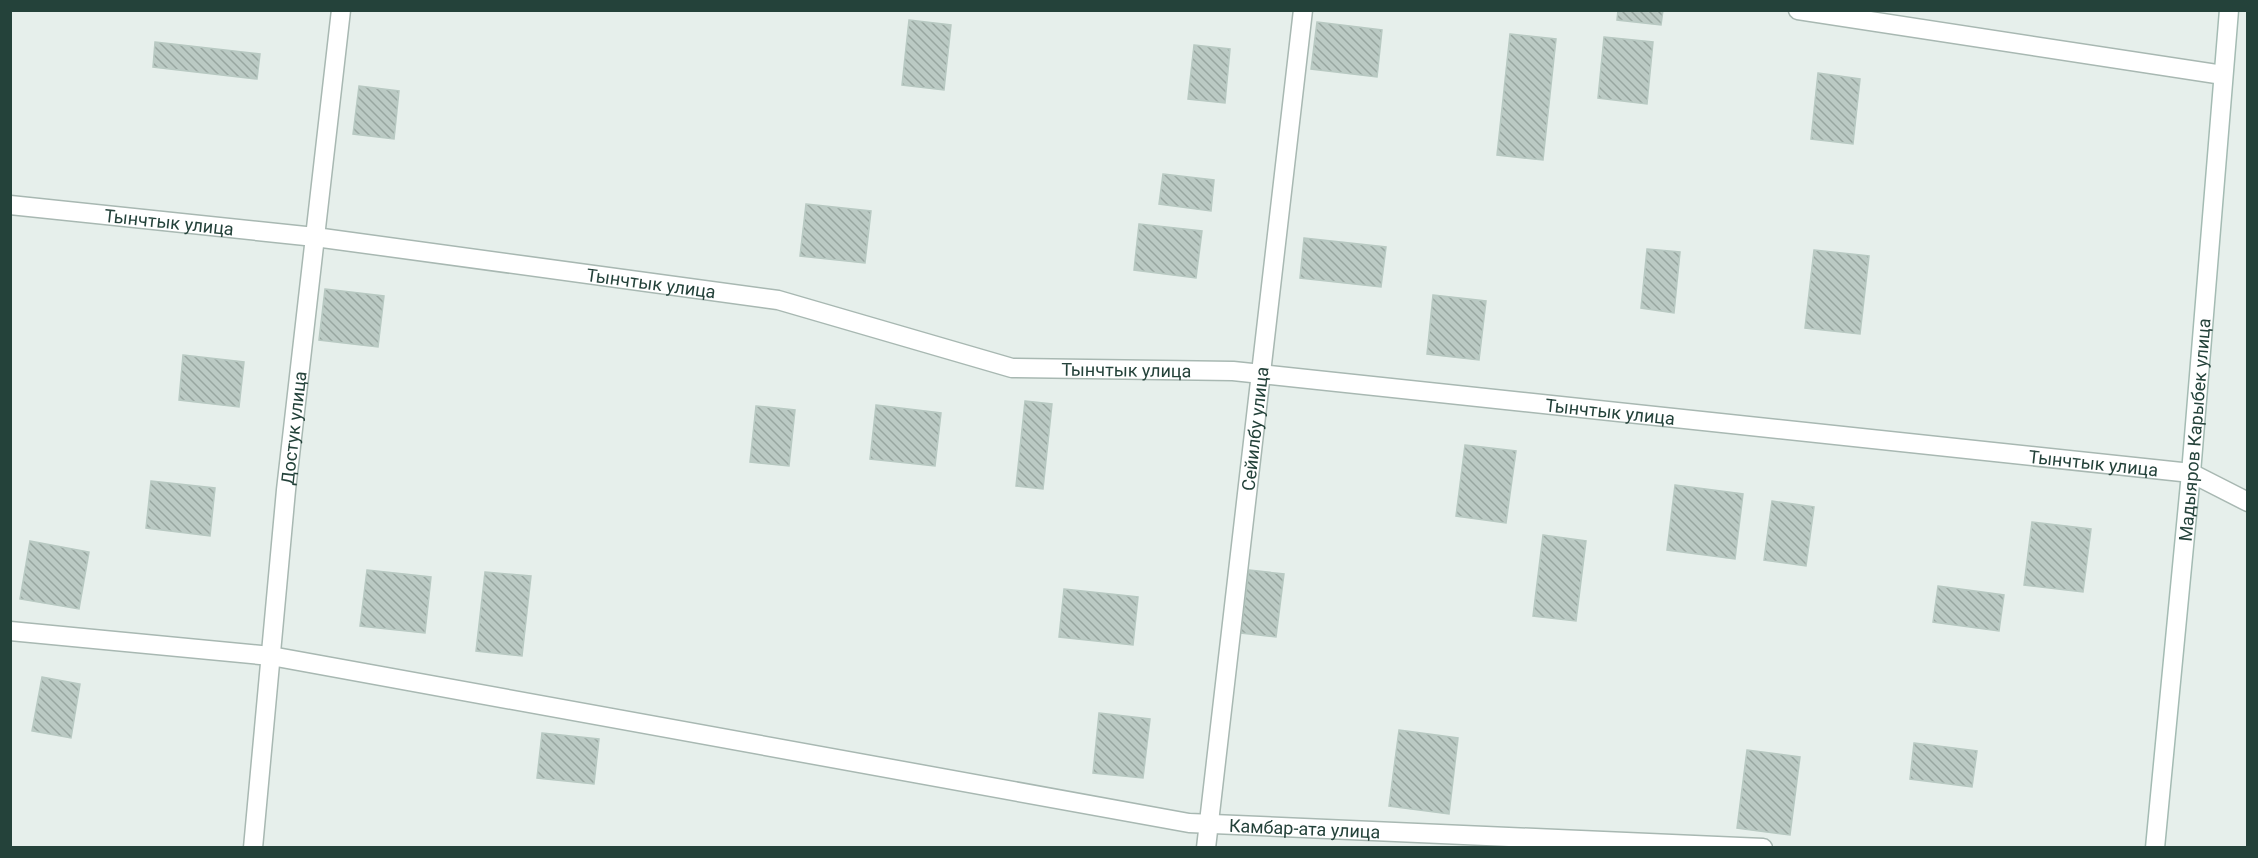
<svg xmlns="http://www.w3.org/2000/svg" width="2258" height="858" font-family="Roboto,sans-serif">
<defs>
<pattern id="building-back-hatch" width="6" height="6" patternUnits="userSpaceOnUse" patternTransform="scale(1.5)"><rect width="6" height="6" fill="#bbcac4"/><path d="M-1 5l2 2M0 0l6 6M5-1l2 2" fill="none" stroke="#98a6a0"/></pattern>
</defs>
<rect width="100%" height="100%" fill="#e6efeb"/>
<g fill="url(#building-back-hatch)" stroke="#b8c9c2" stroke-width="1.5">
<path d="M1618,10h45l-2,15 -44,-5z"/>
<path d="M909,20l42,5 -7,65 -42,-5z"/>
<path d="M1317,22l65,8 -5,47 -66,-8z"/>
<path d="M1510,34l46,5 -13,121 -46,-5z"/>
<path d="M1604,37l49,5 -6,62 -49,-6z"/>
<path d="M155,42l105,12 -3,25 -104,-12z"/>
<path d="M1194,45l36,4 -5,54 -37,-4z"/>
<path d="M1818,73l42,6 -7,65 -42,-5z"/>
<path d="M359,86l40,5 -5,48 -41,-5z"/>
<path d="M1163,174l51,6 -3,31 -52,-7z"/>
<path d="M806,204l65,7 -6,52 -65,-7z"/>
<path d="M1139,224l63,7 -6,47 -62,-8z"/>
<path d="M1304,238l82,9 -5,40 -81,-9z"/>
<path d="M1647,249l33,3 -6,61 -33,-5z"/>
<path d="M1814,250l55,6 -9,78 -55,-6z"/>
<path d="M325,289l59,7 -6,51 -59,-7z"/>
<path d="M1433,295l53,6 -7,59 -52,-6z"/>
<path d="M183,355l61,7 -5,45 -60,-7z"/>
<path d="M1025,401l27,3 -9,85 -27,-3z"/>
<path d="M876,405l65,8 -6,53 -65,-7z"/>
<path d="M756,406l39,4 -6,56 -39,-4z"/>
<path d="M1465,445l51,6 -10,72 -50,-7z"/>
<path d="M151,481l64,7 -5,48 -64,-8z"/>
<path d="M1675,485l68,9 -8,65 -68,-9z"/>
<path d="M1772,501l42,6 -8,59 -42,-6z"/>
<path d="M2032,522l59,7 -8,63 -59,-7z"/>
<path d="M1543,535l43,6 -10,80 -43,-5z"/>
<path d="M30,541l59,11 -10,57 -59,-10z"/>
<path d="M367,570l64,7 -6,56 -65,-7z"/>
<path d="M1249,570l35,4 -8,63 -35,-4z"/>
<path d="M485,572l46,4 -9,80 -46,-5z"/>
<path d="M1938,586l66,9 -5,36 -66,-9z"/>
<path d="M1064,589l74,8 -5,48 -74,-8z"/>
<path d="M42,677l38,7 -9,54 -39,-7z"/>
<path d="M1099,713l51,6 -7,59 -50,-5z"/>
<path d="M1399,730l59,8 -9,76 -60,-8z"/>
<path d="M542,733l57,6 -5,45 -57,-6z"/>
<path d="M1914,743l63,8 -5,36 -62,-8z"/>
<path d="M1747,750l53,7 -10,78 -53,-7z"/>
</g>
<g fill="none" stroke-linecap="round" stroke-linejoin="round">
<g stroke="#a8b8b2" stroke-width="21">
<path id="lane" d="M1798,10l425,65"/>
</g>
<g stroke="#a8b8b2" stroke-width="21">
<g id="street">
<path id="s1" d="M10,205l305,32 463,63 234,68 221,3 958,102 57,29"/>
<path id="s2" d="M10,631l261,25 918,167 574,25"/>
<path id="s3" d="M253,848l33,-358 55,-480"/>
<path id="s4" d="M1206,848l97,-838"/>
</g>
</g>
<g stroke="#a4bbb3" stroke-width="21">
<g id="secondary">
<path id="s5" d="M2155,848l36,-375 38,-463"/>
</g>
</g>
<use href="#lane" stroke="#fff" stroke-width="18"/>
<use href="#street" stroke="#fff" stroke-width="18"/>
<use href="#secondary" stroke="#fff" stroke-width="18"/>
</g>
<g text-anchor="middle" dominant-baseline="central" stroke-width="6" stroke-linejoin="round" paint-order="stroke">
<g font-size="18" fill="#24423a" stroke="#f7fbf9">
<text stroke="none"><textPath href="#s1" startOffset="160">Тынчтык улица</textPath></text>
<text stroke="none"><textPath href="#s1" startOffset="646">Тынчтык улица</textPath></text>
<text stroke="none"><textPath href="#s1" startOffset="1132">Тынчтык улица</textPath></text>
<text stroke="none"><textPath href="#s1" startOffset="1618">Тынчтык улица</textPath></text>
<text stroke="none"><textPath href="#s3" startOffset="422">Достук улица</textPath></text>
<text stroke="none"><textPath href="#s4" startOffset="422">Сейилбу улица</textPath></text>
<text stroke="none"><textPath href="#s5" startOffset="420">Мадыяров Карыбек улица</textPath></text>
<text stroke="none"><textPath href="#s1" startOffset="2104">Тынчтык улица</textPath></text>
<text stroke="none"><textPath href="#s2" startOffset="1311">Камбар-ата улица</textPath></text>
</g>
</g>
<rect width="2258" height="858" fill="none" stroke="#24423a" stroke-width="24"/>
</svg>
